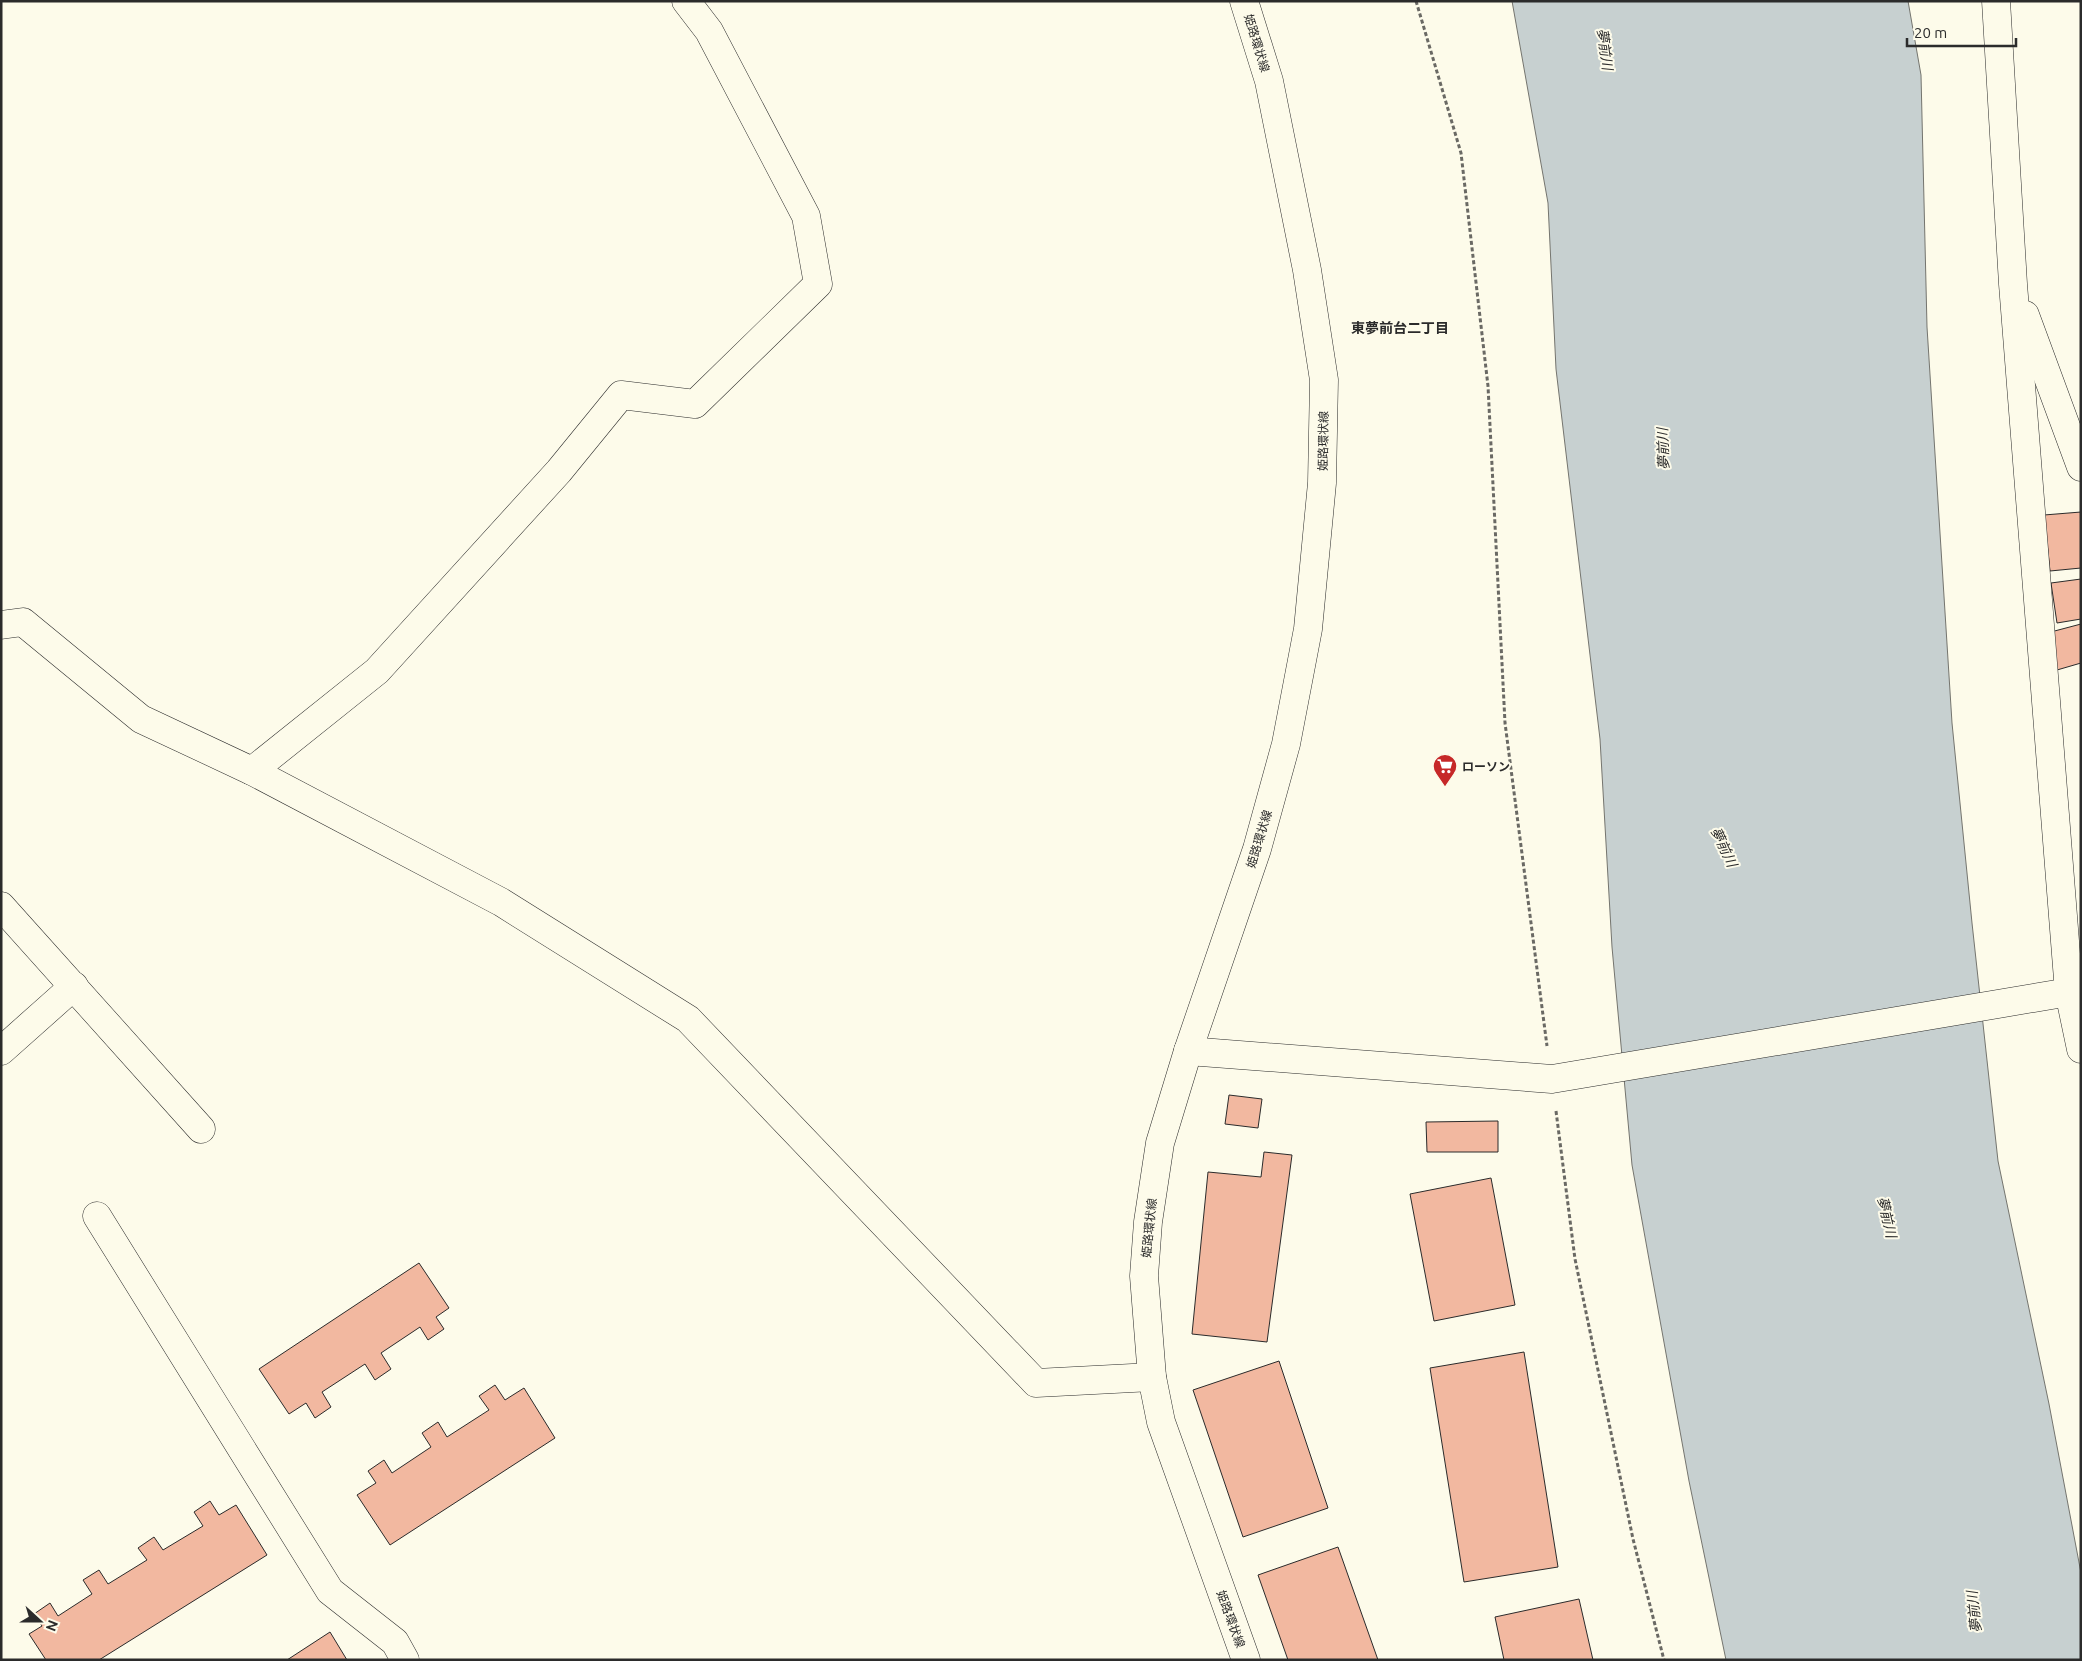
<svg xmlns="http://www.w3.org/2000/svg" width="2082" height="1661" font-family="Ubuntu,'Noto Sans JP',sans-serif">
<rect width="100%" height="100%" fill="#fdfbea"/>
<path fill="#c7d0d0" stroke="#74746e" d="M1512,1h396l13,74 6,252 25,396 20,200 26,238 51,243 32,169v87h-355l-37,-179 -57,-316 -20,-218 -12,-208 -44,-370 -8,-166z"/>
<g fill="#f2b8a0" stroke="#2b2b2b">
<path d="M2081,512v56l-31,3 -6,-56z"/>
<path d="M2081,579v40l-24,4 -6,-40z"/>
<path d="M2081,624v39l-24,7 -10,-37z"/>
<path d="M1229,1095l33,4 -4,29 -33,-4z"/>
<path d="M1498,1121v31h-71l-1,-30z"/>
<path d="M1264,1152l28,3 -25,187 -75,-8 16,-162 53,5z"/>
<path d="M1491,1178l24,127 -81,16 -24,-127z"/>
<path d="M419,1263l30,45 -13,9 8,12 -16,11 -8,-13 -39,26 10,16 -16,11 -10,-16 -43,28 9,15 -16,11 -9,-15 -17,11 -30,-45z"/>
<path d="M1524,1352l34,215 -94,15 -34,-214z"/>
<path d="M1279,1361l49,147 -85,29 -50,-147z"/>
<path d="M495,1385l10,15 19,-12 31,50 -165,107 -33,-50 19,-12 -8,-12 16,-11 8,13 39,-26 -9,-14 16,-11 9,15 42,-27 -10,-14z"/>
<path d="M210,1501l9,14 17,-10 31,50 -168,105h-53l-17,-26 13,-8 -8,-12 16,-11 8,13 34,-22 -9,-14 16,-10 9,14 39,-24 -9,-12 16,-11 9,13 40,-24 -9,-14z"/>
<path d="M1338,1547l40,113h-90l-30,-85z"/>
<path d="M1579,1599l14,61h-89l-9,-43z"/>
<path d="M330,1632l17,28h-60z"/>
</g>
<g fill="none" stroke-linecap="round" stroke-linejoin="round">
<g stroke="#2b2b2b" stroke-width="29">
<g id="minor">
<path d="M1996,1l17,283 56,708 12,57"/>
<path d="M2025,315l56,152"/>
<path d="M1,625l22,-3 118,97 111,52 249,131 187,117 348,364 116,-6"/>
<path d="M252,771l125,-100 182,-200 62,-76 74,9 123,-120 -12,-68 -97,-185 -23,-30"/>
<path d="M1,906l200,223"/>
<path d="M1,1051l73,-65"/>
<path d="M1188,1051l364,28 529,-89"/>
<path d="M97,1216l233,375 65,51 10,18"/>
</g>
</g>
<g stroke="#2b2b2b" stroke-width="29">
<path id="major" d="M1244,1l25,80 38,189 17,110 -2,103 -14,146 -22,115 -29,105 -69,202 -28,92 -12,79 -4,54 8,101 9,45 85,238"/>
</g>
<g stroke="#6a6964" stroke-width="3" stroke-dasharray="4 2.5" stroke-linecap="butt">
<path d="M1416,1l45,152 27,233 17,337 42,323"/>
<path d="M1556,1111l19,148 58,280 31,121"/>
</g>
<use href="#minor" stroke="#fdfbea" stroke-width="28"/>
<use href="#major" stroke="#fdfbea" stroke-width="28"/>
</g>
<defs>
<g id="supermarket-pin" transform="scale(1.25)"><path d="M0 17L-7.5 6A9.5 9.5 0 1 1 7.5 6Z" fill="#c62828" stroke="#fdfbea"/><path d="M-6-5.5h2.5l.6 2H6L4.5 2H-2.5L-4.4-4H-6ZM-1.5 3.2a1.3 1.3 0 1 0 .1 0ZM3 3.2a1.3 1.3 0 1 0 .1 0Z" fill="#fff"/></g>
</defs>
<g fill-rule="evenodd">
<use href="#supermarket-pin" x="1445" y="766"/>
</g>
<g text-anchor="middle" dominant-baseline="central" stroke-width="4" stroke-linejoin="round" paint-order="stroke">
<g font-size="12" fill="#2b2b2b" stroke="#fdfbea">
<text transform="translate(1257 43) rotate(73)">姫路環状線</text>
<text transform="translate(1323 441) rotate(-89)">姫路環状線</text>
<text transform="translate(1259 839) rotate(-73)">姫路環状線</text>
<text transform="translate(1149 1228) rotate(-84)">姫路環状線</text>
<text transform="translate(1231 1619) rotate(70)">姫路環状線</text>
</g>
<g font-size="12" font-weight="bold" fill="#2b2b2b" stroke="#fdfbea" text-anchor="start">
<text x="1462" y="766">ローソン</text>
</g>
<g font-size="14" font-style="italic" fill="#2b2b2b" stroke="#fdfbea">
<text transform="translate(1605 49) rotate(82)">夢前川</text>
<text transform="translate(1663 449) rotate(-92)">夢前川</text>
<text transform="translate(1724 847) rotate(65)">夢前川</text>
<text transform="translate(1887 1217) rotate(77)">夢前川</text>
<text transform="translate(1974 1612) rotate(-96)">夢前川</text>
</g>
<g font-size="14" font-weight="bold" fill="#2b2b2b" stroke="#fdfbea">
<text x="1400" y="328">東夢前台二丁目</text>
</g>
</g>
<rect width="2082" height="1661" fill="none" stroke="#2b2b2b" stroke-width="5"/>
<g transform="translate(40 1621) rotate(111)" stroke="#fdfbea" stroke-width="4" paint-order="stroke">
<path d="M0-4L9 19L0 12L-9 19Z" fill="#2b2b2b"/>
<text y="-8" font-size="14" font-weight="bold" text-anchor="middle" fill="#2b2b2b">N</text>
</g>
<path d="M1907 38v8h109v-8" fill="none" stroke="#2b2b2b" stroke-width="2.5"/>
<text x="1914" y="38" font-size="15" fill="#2b2b2b" stroke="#fdfbea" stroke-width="4" paint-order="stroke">20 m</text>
</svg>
